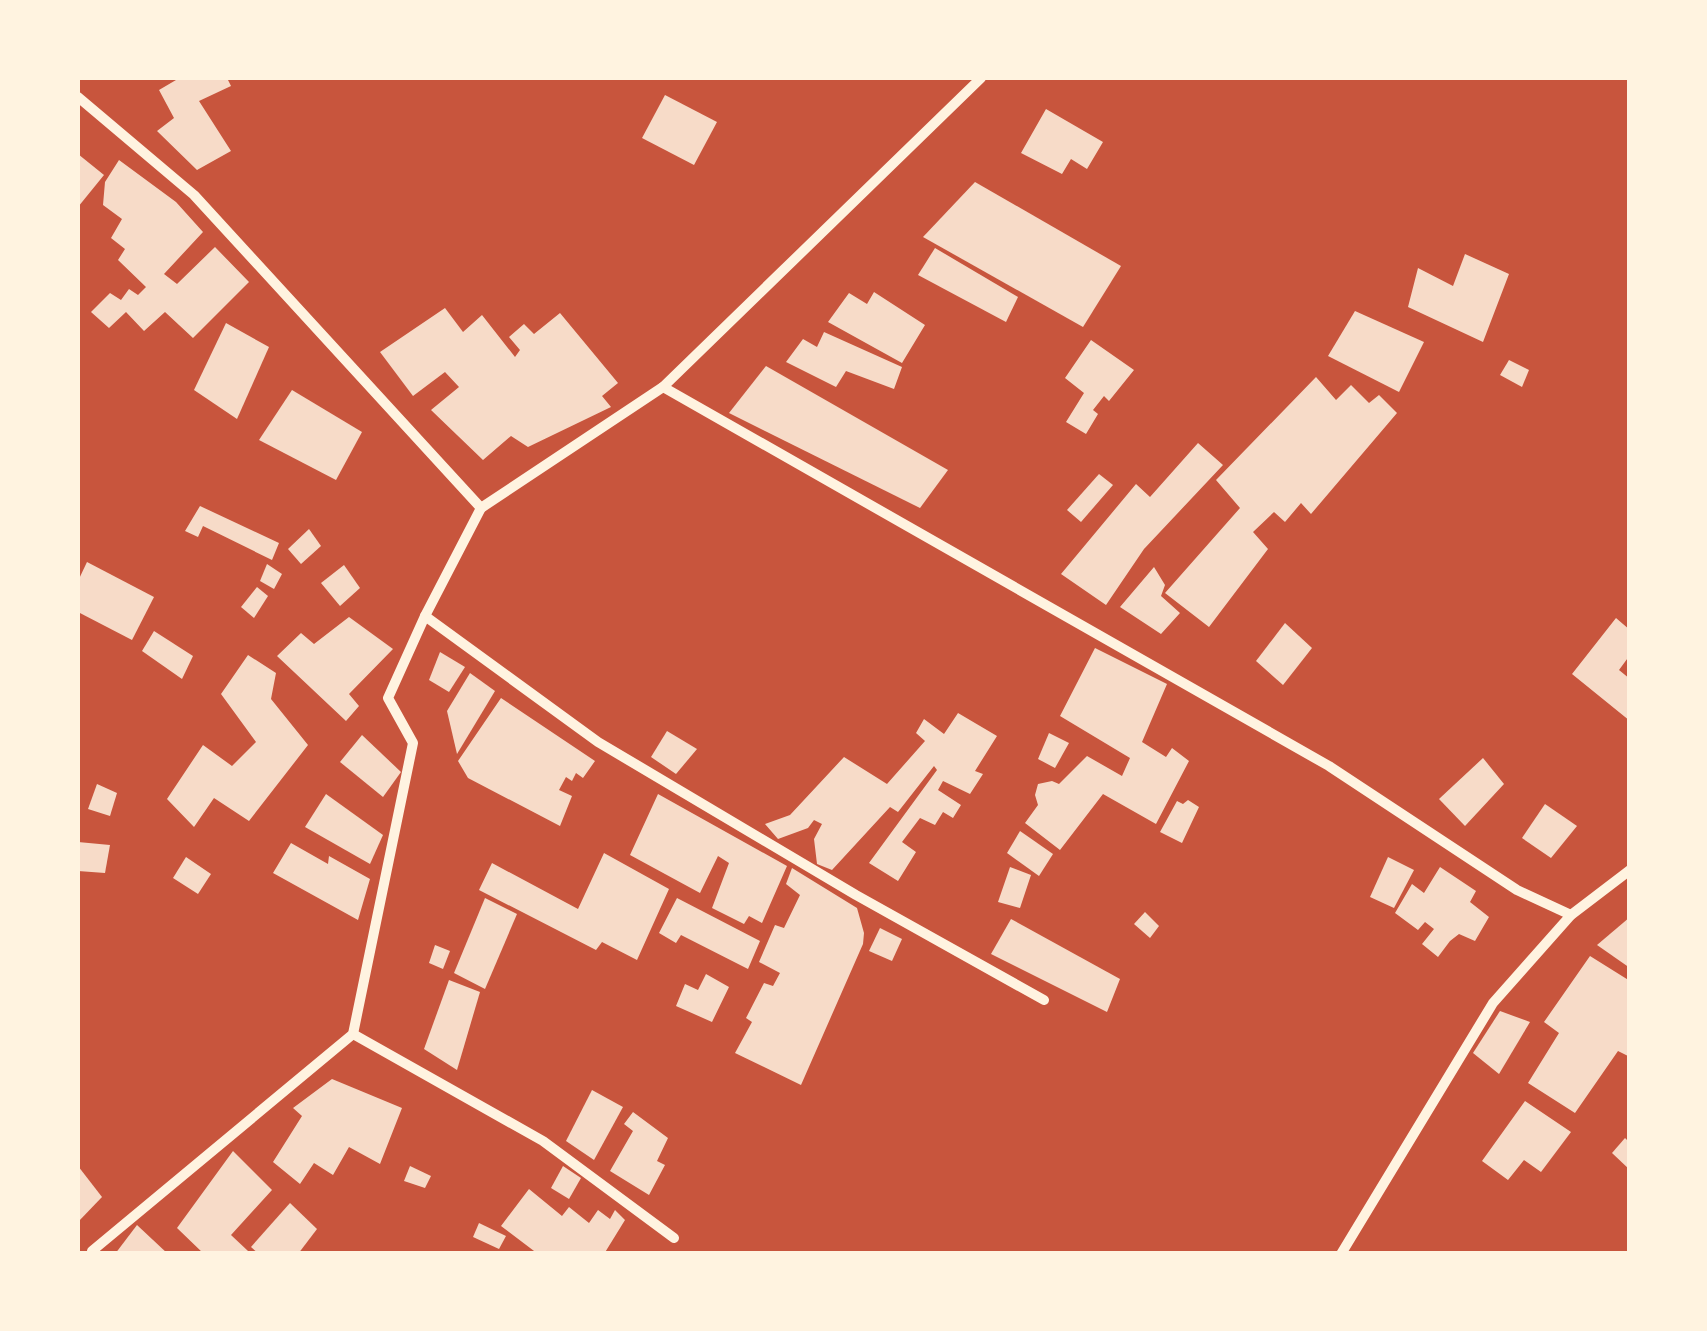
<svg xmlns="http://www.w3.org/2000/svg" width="1707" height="1331" font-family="'PT Sans Narrow',sans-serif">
<rect width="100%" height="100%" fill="#c8553d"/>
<g fill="#f7dbc8">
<path d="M175,78h52l4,8 -32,15 32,50 -34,19 -40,-39 17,-13 -15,-28 17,-10z"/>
<path d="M665,95l52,27 -23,43 -52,-27z"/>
<path d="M1046,109l57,33 -16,27 -16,-10 -9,15 -41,-21z"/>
<path d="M78,154l26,21 -26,32z"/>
<path d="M119,160l57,42 27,30 -39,42 13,10 38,-37 34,35 -56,56 -28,-26 -21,19 -18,-19 -17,16 -18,-16 19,-19 11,7 8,-11 9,6 8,-8 -28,-27 7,-11 -14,-11 11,-19 -19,-14 2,-23z"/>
<path d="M975,182l146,84 -38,61 -160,-90z"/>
<path d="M935,248l83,49 -12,25 -88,-47z"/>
<path d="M1465,254l44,20 -26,68 -75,-35 10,-39 35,18z"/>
<path d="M874,292l51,33 -23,38 -74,-41 21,-29 18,11z"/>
<path d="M445,308l18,24 19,-17 33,42 5,-7 -11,-13 15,-13 10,10 26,-21 58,70 -16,13 9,11 -83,40 -17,-11 -28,24 -52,-50 28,-23 -14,-15 -32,24 -33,-44z"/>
<path d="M1355,311l69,31 -25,50 -71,-36z"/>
<path d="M226,323l43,24 -32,72 -43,-29z"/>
<path d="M824,332l78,35 -8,22 -48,-18 -10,16 -50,-25 17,-23 14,8z"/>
<path d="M1091,340l43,30 -25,31 -5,-5 -11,14 5,4 -12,20 -20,-12 18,-29 -19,-15z"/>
<path d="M1509,360l20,10 -7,17 -22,-12z"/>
<path d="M766,366l182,104 -28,38 -191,-95z"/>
<path d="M1316,377l20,23 15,-15 18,18 10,-8 18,18 -86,101 -10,-11 -16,19 -11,-10 -21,20 15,17 -59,78 -44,-34 75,-85 -24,-28z"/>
<path d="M292,390l70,42 -26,48 -77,-40z"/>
<path d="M1198,443l25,22 -79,84 -38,56 -45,-31 75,-90 14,13z"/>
<path d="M1099,474l14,11 -32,37 -14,-12z"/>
<path d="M200,506l79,37 -7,17 -69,-34 -5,11 -13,-6z"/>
<path d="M309,529l12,17 -20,18 -13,-15z"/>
<path d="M87,562l67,35 -22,43 -54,-28v-31z"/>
<path d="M267,564l15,10 -8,15 -14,-8z"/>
<path d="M344,565l16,23 -20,18 -19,-23z"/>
<path d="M1154,567l11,18 -4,11 19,17 -19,21 -41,-27z"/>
<path d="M257,587l11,9 -14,22 -13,-11z"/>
<path d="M349,617l44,32 -44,45 10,12 -13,15 -69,-65 24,-23 13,11z"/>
<path d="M1616,618l14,12v25l-11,15 11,9v42l-58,-47z"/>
<path d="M1285,623l27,25 -29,37 -27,-24z"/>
<path d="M154,631l39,25 -11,23 -40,-28z"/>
<path d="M1095,648l72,36 -25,58 24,15 6,-9 17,13 -33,63 -53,-30 -43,56 -35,-27 13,-18 -3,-10 3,-11 14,-3 7,3 28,-28 35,20 8,-18 -70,-42z"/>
<path d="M440,652l25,15 -16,25 -20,-12z"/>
<path d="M248,655l28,18 -5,26 37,46 -59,76 -35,-23 -20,29 -27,-28 36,-54 29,21 24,-24 -35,-48z"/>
<path d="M470,673l25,18 -38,63 -10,-43z"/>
<path d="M501,698l94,63 -12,17 -7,-5 -4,8 -6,-4 -7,13 13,6 -12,30 -92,-48 -10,-17z"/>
<path d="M958,713l39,23 -22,35 8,3 -13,20 -27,-13 -5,9 23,15 -8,13 -10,-6 -8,13 -15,-7 -18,24 14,10 -18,29 -29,-18 68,-93 -3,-4 -36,46 -8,-5 -58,63 -15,-6 -3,-25 8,-15 -8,-4 -6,8 -30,11 -13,-15 25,-9 54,-58 43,27 38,-43 -9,-8 8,-14 20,15z"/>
<path d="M667,731l30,18 -21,25 -25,-17z"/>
<path d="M1049,733l20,10 -14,25 -17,-9z"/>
<path d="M362,735l39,37 -18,25 -43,-35z"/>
<path d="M1483,758l21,26 -39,42 -26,-27z"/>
<path d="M97,784l20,9 -7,23 -22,-7z"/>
<path d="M326,794l57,41 -13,29 -65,-37z"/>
<path d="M658,794l129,72 -25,57 -13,-7 -5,8 -32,-16 17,-45 -11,-7 -18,37 -70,-38z"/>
<path d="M1188,800l11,7 -17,36 -22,-11 17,-31 6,3z"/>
<path d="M1545,804l32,22 -26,32 -29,-20z"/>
<path d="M1020,831l33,23 -14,22 -32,-23z"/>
<path d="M78,842l32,3 -5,28 -27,-2z"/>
<path d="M291,843l37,21 1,-8 41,23 -12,41 -85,-47z"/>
<path d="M604,853l65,36 -32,71 -35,-18 -6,8 -117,-60 13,-27 86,46z"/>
<path d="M186,857l25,17 -13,20 -25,-16z"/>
<path d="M1388,857l26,13 -20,38 -24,-11z"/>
<path d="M1010,867l21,8 -11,33 -22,-6z"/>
<path d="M1440,867l36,24 -6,11 19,15 -14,24 -16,-7 -9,7 -12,16 -16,-13 12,-15 -9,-7 -7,8 -23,-17 17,-29 12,9z"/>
<path d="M792,868l65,40 7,25 -1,11 -62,141 -66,-32 17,-31 -6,-4 18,-35 9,3 7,-13 -21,-11 16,-37 9,3 16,-33 -14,-11z"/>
<path d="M485,898l32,16 -32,75 -31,-16z"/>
<path d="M677,898l83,43 -12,28 -67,-34 -5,8 -17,-10z"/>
<path d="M1145,912l14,14 -9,12 -16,-14z"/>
<path d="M1630,917v51l-33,-23z"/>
<path d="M1011,919l109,60 -13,33 -116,-58z"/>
<path d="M880,928l22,11 -10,22 -23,-10z"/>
<path d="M435,945l15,6 -7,18 -14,-6z"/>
<path d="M1590,956l40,25v76l-12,-6 -43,62 -47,-30 31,-50 -15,-11z"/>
<path d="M706,974l23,13 -17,35 -36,-16 9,-22 13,6z"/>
<path d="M449,980l31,12 -23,78 -33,-21z"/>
<path d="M1500,1011l30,11 -31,52 -26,-21z"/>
<path d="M332,1079l70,29 -22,56 -31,-17 -16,28 -19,-12 -14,21 -27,-22 29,-46 -9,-8z"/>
<path d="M592,1090l31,17 -29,53 -28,-19z"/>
<path d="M1525,1101l46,31 -30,40 -17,-12 -16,20 -26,-19z"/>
<path d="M633,1112l35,26 -11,23 8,4 -16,30 -39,-24 23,-40 -9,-7z"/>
<path d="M1625,1138l5,5v27l-18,-17z"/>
<path d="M233,1151l39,39 -41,45 17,16 -2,3h-42l-27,-26z"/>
<path d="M78,1166l24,31 -24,25z"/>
<path d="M410,1166l21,10 -6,12 -21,-7z"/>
<path d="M563,1166l18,12 -12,21 -18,-11z"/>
<path d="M529,1189l33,27 7,-9 20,16 9,-13 12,9 5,-9 10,10 -21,34h-66l-37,-28z"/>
<path d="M290,1203l27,26 -19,25h-39l-8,-7z"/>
<path d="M479,1223l27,13 -7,13 -26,-12z"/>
<path d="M137,1225l31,29h-53z"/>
</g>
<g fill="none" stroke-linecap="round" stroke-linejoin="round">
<g stroke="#fff3e0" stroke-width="10">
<path d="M78,97l116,98 287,313"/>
<path d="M663,387l666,379 188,124 54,25"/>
<path d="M425,616l173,126 258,153 188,105"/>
<path d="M353,1034l190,107 131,97"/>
<path d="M92,1251l261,-217 60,-291 -25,-45 37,-82 56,-108 182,-121 318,-309"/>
<path d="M1341,1254l152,-251 78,-88 59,-45"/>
</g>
</g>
<rect width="1707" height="1331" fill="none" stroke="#fff3e0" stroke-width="160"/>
</svg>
